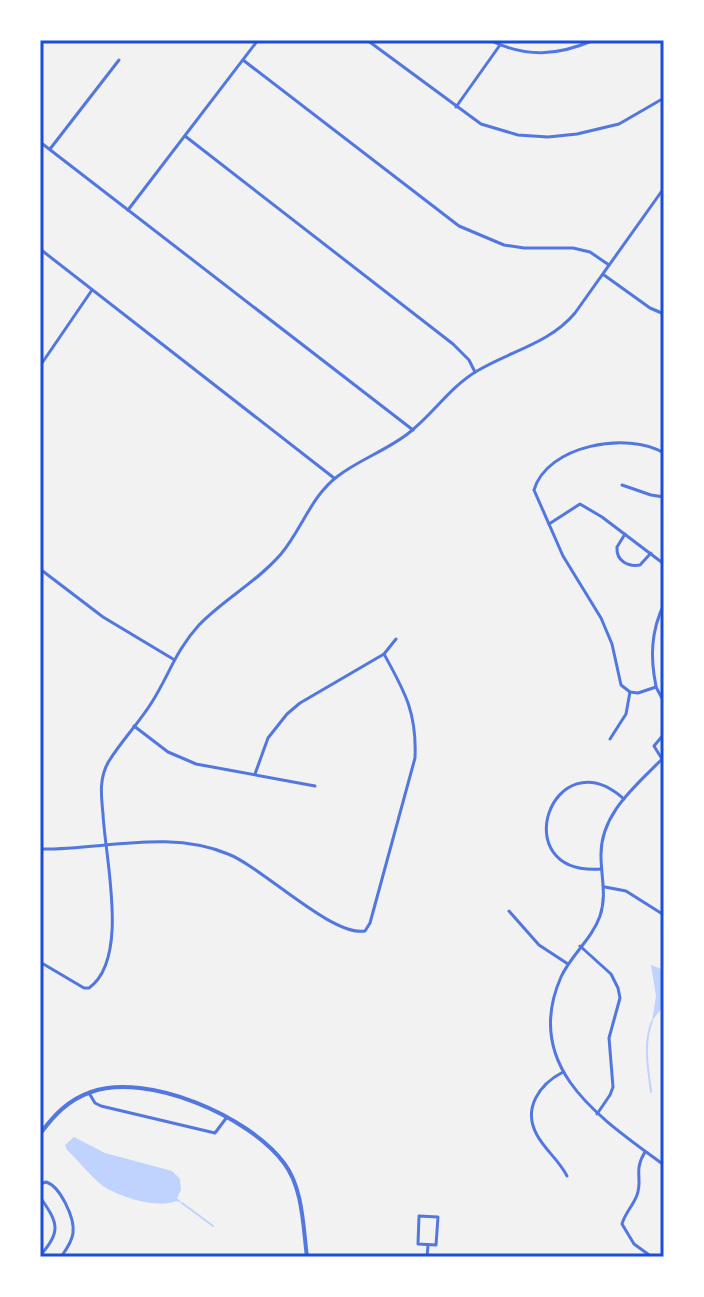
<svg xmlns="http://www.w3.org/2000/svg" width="704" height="1297" font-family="Spectral,serif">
<rect width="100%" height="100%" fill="#f2f2f2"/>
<g fill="#bfd3fe">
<path d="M651,965l13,5v35l-12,16 4,-25z"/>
<path d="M74,1137l31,16 67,18 8,8 1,11 -4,8 5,5 -6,-2c-18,8 -57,-4 -73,-15 -13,-10 -24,-25 -36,-36l-2,-5z"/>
</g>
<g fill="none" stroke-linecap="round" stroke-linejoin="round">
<g stroke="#bfd3fe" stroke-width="2">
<path d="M651,1092c-3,-25 -8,-47 1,-71"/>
<path d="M182,1203l31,23"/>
</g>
<g stroke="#5277de" stroke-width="3">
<path d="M367,40l114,84 37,11 30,2 29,-3 42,-10 45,-26"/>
<path d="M489,40c38,18 68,16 105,0"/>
<path d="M243,60l216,166 45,19 20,3h49l17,4 19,13"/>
<path d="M456,107l44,-62"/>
<path d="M185,136l268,208 16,16 6,12"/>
<path d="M40,142l373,288"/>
<path d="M50,149l69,-89"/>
<path d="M128,210l130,-170"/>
<path d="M40,249l294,229"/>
<path d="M604,275l46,33 14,6"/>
<path d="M40,366l52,-76"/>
<path d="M664,453c-36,-22 -117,-8 -130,37l29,66 38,62 11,26 9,41 9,7 8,1 18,-6 8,15"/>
<path d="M622,485l29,10 13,2"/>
<path d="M549,524l31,-20 22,13 62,47"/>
<path d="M625,534l-8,13c-1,14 11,20 23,18l11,-12"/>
<path d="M40,569l63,48 70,42"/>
<path d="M656,686c-6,-29 -5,-55 8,-82"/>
<path d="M134,726l34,26 28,12 119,22"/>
<path d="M610,739l16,-25 4,-22"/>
<path d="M664,757c-27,28 -64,56 -63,99 0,21 6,39 -1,60 -8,23 -29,39 -39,61 -40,91 41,142 103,188"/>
<path d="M662,759l-8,-13 10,-12"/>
<path d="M255,774l13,-36 19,-24 13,-11 84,-49 12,-15"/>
<path d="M40,849c62,1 128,-20 188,5 34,13 104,83 137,77l5,-8 45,-165c2,-45 -10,-66 -31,-104"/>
<path d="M601,869c-98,7 -48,-134 23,-70"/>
<path d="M605,887l21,4 38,24"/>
<path d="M509,911l30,34 29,19"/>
<path d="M580,946l31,28 7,14 2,10 -11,40 4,49 -3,8 -13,19"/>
<path d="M40,962l44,26h5c41,-29 16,-130 14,-174 -2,-19 -4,-37 6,-53 13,-21 30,-38 43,-59 17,-27 24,-52 47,-77 25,-26 58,-43 82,-71 21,-25 30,-58 57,-78 22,-17 50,-26 72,-44 24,-19 40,-45 67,-61 33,-20 72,-27 98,-58l89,-125"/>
<path d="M563,1072c-23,12 -41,36 -26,63 8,15 22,25 30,41"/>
<path d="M89,1093l6,10 6,3 114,27 12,-16"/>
<path d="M645,1152c-12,19 -2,27 -8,43 -4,11 -12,18 -15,29l12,20 18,13"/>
<path d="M40,1184l6,-2c14,4 29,36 27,51 -1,9 -7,17 -12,24"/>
<path d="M40,1197c19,27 21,34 0,59"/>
<path d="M419,1216l19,1 -2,28 -18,-1z"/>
<path d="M427,1257l1,-12"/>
</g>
<path stroke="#5277de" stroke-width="4" d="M40,1134c14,-19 28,-34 51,-42 56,-20 158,24 193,71 19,25 19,63 23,94"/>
</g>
<rect width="704" height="1297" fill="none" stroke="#ffffff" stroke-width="84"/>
<rect x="42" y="42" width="620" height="1213" fill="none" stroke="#1d4ed8" stroke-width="3"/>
</svg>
